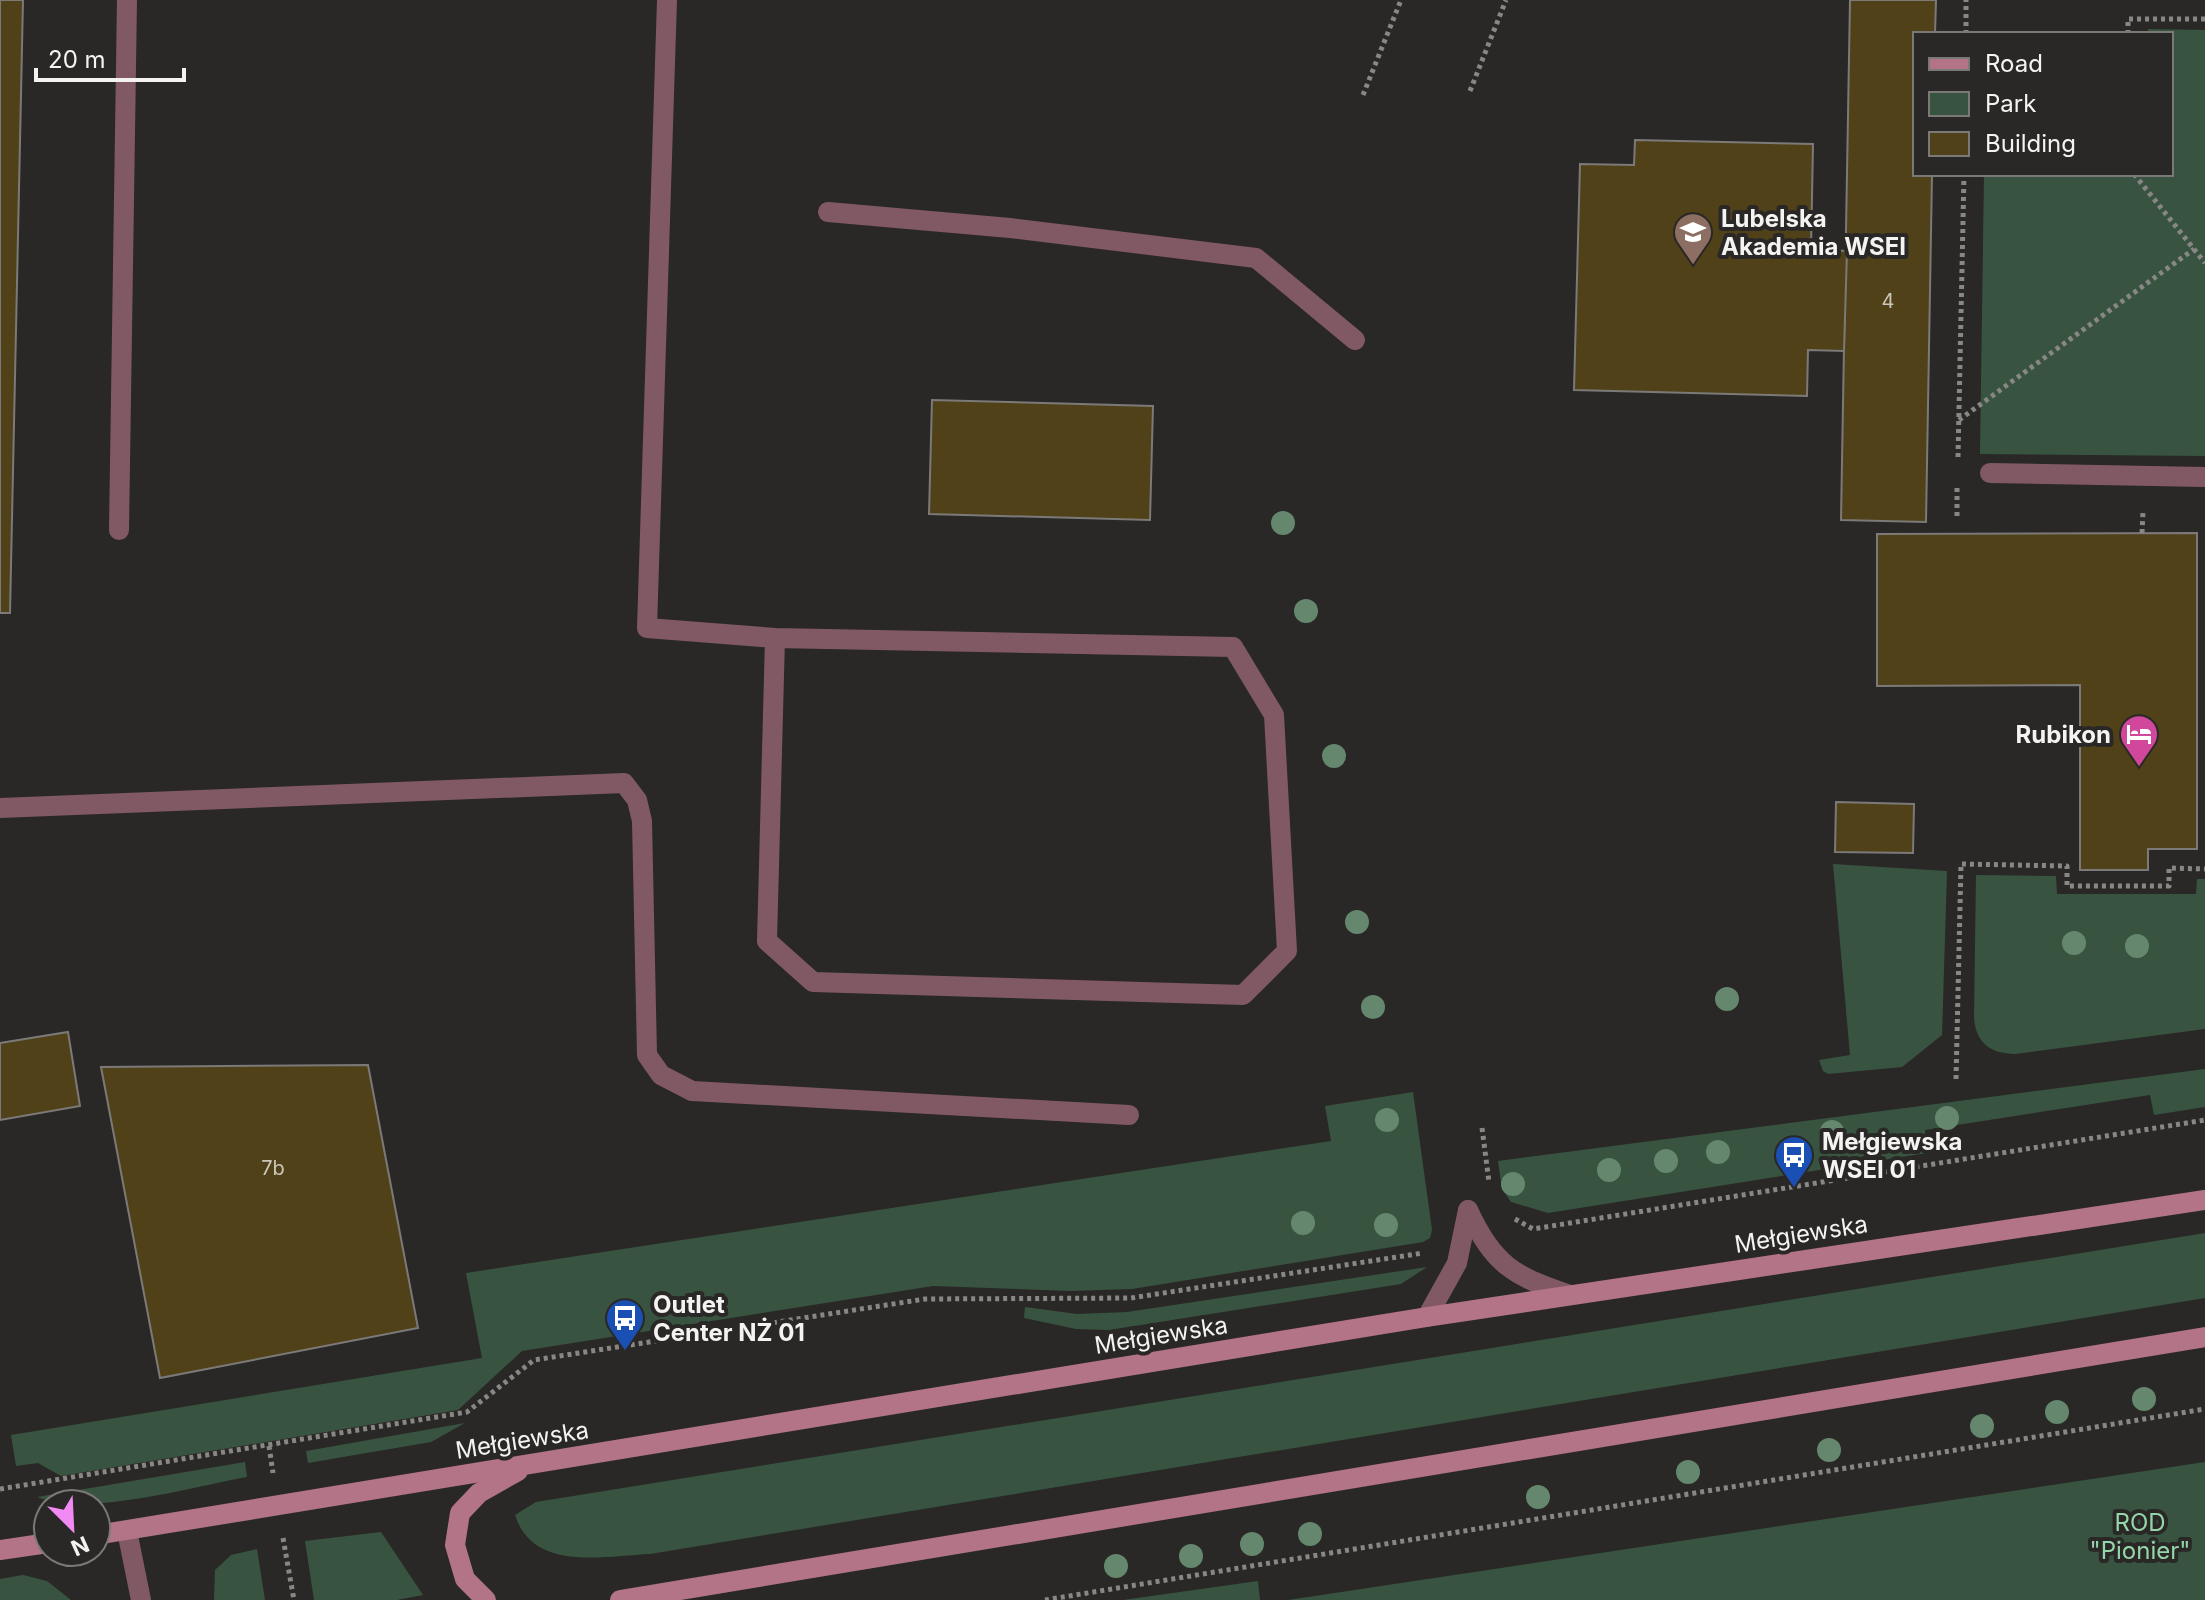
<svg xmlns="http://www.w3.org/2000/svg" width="2205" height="1600" font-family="Inter,sans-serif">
<rect width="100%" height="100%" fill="#292826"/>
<g fill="#385441">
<path d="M2148,29l57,1v426l-225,-2 4,-280h187v-140h-23z"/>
<path d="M1833,864l114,7 -5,164 -40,32 -74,7 -5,-3 -4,-11 31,-5z"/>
<path d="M1976,875l80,1 1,18h139l1,-15h8v150l-190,25c-25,-1 -38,-10 -41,-35z"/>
<path d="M2205,1069v38l-51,8 -4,-20 -225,35 2,23 -379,60 -37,-11 -9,-13 -4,-28z"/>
<path d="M1413,1092l19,138 -2,8 -7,4 -291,47 -62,2 -137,-5 -411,65 -64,59 -397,66 -23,-13 -22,3 -5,-31 471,-77 -16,-85 865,-132 -6,-35z"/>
<path d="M2205,1233v65l-1555,256c-47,2 -117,18 -135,-39l21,-13z"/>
<path d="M1427,1267l-26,17 -292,46 -33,-1 -52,-11 1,-11 52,7 50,-2z"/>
<path d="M465,1423l-34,19 -123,21 -2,-12z"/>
<path d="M245,1462l2,15c-56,10 -158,40 -210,20z"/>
<path d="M2205,1462v138h-917z"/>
<path d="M381,1532l42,63 -26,5h-83l-9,-59z"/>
<path d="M257,1549l8,51h-51l1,-30 16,-15z"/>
<path d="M23,1575l24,6 24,19h-71v-21z"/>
<path d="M1258,1581l2,19h-137z"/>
</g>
<g fill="#514119" stroke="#7b7a78" stroke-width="2">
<path d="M0,0h23l-13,613h-10z"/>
<path d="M1850,0h86l-1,34h-20v140h17l-6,348 -85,-2z"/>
<path d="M1635,140l178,4 -2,105 36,2 -3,100 -36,-1 -1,46 -233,-6 6,-226 54,1z"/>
<path d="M932,400l221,6 -3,114 -221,-6z"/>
<path d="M2197,533v316h-49v21h-68v-185l-203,1v-152z"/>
<path d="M1836,802l78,2 -1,49 -78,-1z"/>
<path d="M68,1032l12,74 -80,14v-77z"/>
<path d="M368,1065l50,263 -258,50 -59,-311z"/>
</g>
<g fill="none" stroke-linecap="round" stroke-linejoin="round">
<g stroke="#888785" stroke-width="5" stroke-dasharray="4 4" stroke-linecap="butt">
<path d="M1966,34v-34"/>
<path d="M2128,34v-15h77"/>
<path d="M1470,91l36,-91"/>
<path d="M1363,95l38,-95"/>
<path d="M2134,174l71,89"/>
<path d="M1959,420l235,-171"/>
<path d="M1958,457l6,-283"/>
<path d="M1957,516v-29"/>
<path d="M2142,533l1,-21"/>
<path d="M1956,1079l5,-215 106,2v20h102v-18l36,1"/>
<path d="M1482,1128l7,54"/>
<path d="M1515,1219l18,10 672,-109"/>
<path d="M269,1446l4,27"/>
<path d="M0,1489l467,-77 67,-52 391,-61 206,-1 292,-45"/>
<path d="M283,1538l11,62"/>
<path d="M1045,1600l1160,-191"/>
</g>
<g stroke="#815965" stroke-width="20">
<path d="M667,0l-20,628 128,10 458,9 41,68 13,236 -44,44 -430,-13 -46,-41 8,-303"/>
<path d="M828,212l182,16 246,30 99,82"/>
<path d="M1990,473l215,4"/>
<path d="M119,530l8,-530"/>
<path d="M0,808l624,-25 13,17 5,21 5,234 14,20 31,16 437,24"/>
</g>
<g stroke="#815965" stroke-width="20">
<path d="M1468,1210c26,55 45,66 102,85"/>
<path d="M1427,1317l30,-54 11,-53"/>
<path d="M127,1531l14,69"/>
</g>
<g stroke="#b27486" stroke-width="20">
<path d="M96,1535l1331,-218 778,-117"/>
<path d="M0,1550l48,-7"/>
<path d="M486,1600l-21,-21 -10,-34 5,-32 19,-20 39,-22"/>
<path d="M620,1600l1585,-263"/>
</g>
</g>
<g fill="#64876e">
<circle cx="1283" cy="523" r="12"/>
<circle cx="1306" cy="611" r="12"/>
<circle cx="1334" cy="756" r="12"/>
<circle cx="1357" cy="922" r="12"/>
<circle cx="2074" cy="943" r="12"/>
<circle cx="2137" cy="946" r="12"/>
<circle cx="1727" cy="999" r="12"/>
<circle cx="1373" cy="1007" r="12"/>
<circle cx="1947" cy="1118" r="12"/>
<circle cx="1387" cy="1120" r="12"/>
<circle cx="1832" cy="1132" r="12"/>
<circle cx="1718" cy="1152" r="12"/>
<circle cx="1666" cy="1161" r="12"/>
<circle cx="1609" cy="1170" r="12"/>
<circle cx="1513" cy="1184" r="12"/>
<circle cx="1303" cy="1223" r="12"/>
<circle cx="1386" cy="1225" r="12"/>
<circle cx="2144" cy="1399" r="12"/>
<circle cx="2057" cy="1412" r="12"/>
<circle cx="1982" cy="1426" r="12"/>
<circle cx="1829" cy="1450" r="12"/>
<circle cx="1688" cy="1472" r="12"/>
<circle cx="1538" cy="1497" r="12"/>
<circle cx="1310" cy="1534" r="12"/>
<circle cx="1252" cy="1544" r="12"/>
<circle cx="1191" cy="1556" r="12"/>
<circle cx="1116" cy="1566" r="12"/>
</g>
<defs>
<g id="university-pin" transform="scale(2)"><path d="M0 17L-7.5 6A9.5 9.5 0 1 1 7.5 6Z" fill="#8d6e63" stroke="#292826"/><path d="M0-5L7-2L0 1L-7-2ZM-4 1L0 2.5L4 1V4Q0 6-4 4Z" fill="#fff"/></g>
<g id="hotel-pin" transform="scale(2)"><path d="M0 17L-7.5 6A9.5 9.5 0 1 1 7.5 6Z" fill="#d1479c" stroke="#292826"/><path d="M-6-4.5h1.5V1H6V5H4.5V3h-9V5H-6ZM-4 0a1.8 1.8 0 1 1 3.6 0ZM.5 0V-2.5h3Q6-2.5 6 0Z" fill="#fff"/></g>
<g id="bus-pin" transform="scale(2)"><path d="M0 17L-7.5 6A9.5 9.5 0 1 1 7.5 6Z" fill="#1a4fb4" stroke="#292826"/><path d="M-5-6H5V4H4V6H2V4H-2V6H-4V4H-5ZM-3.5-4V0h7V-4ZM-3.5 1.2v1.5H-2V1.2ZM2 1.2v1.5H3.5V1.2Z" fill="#fff"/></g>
</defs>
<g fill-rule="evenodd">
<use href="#university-pin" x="1693" y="232"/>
<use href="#hotel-pin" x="2139" y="734"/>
<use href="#bus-pin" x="1794" y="1155"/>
<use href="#bus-pin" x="625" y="1318"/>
</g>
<g text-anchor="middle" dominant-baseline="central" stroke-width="8" stroke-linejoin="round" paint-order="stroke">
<g font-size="20" fill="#cbc6bc">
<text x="1888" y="301">4</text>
<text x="273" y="1168">7b</text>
</g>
<g font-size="24" font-weight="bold" fill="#f4f3f2" stroke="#292826" text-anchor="start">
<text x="1721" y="218">Lubelska<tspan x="1721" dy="28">Akademia WSEI</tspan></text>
<text x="2111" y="734" text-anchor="end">Rubikon</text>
<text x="1822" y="1141">Mełgiewska<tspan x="1822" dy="28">WSEI 01</tspan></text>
<text x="653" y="1304">Outlet<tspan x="653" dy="28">Center NŻ 01</tspan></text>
</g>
<g font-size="24" fill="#f4f3f2" stroke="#292826">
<text transform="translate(1801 1234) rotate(-9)">Mełgiewska</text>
<text transform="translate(1161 1335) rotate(-9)">Mełgiewska</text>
<text transform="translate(522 1440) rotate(-9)">Mełgiewska</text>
</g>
<g font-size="24" fill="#94d5a9" stroke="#292826">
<text x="2140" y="1522">ROD<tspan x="2140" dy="28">"Pionier"</tspan></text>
</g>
</g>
<rect x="1913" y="32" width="260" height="144" fill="#292826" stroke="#7a7978" stroke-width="2"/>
<rect x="1929" y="58" width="40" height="12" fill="#b27486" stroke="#7a7978" stroke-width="2"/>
<text x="1985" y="72" font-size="24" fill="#f4f3f2">Road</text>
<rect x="1929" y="92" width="40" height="24" fill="#385441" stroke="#7a7978" stroke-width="2"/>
<text x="1985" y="112" font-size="24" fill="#f4f3f2">Park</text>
<rect x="1929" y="132" width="40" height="24" fill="#514119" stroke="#7a7978" stroke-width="2"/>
<text x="1985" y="152" font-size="24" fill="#f4f3f2">Building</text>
<g transform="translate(72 1528) rotate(156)"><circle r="38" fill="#292826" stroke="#7a7978" stroke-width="2"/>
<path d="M0-6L14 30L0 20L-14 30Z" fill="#f28af3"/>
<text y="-12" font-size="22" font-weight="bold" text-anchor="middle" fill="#f4f3f2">N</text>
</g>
<path d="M36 68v12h148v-12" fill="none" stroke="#f4f3f2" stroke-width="4"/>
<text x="48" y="68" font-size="24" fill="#f4f3f2" stroke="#292826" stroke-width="6" paint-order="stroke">20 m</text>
</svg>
